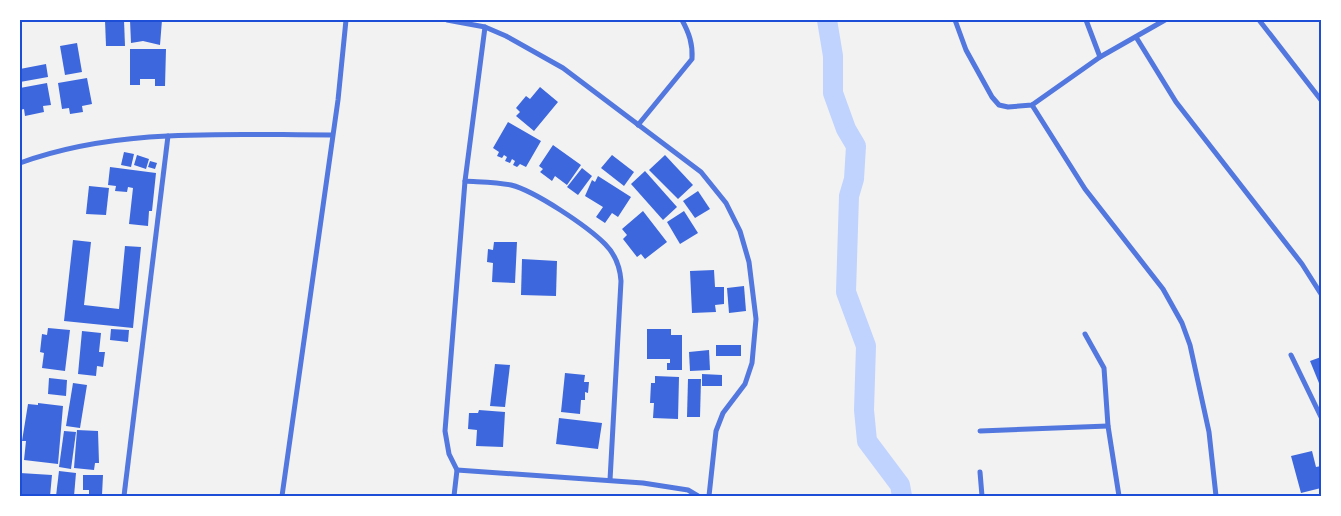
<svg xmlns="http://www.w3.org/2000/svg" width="1341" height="516" font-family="'Source Sans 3',sans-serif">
<rect width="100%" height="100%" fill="#f2f2f2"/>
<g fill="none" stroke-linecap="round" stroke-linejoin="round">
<path stroke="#bfd3fe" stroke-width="20" d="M827,20l6,36v37l13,36 10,17 -2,33 -5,17 -3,96 20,54 -2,64 3,31 33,44 2,11"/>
</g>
<g fill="#3d67dc">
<path d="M105,20h19l1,26h-19z"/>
<path d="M130,20h32l-2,25 -17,-4 -12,2z"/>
<path d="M77,43l5,29 -17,3 -5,-29z"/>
<path d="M130,49h36l-1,37h-10v-7h-15v6h-10z"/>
<path d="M46,64l2,13 -28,5v-13z"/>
<path d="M87,78l5,26 -10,2 1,6 -13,2 -1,-6 -7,1 -4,-26z"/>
<path d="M47,83l4,22 -8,1 1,6 -19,4 -1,-7 -4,1v-22z"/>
<path d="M540,87l18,15 -24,29 -18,-15 4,-4 -4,-4 10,-12 4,3z"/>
<path d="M508,122l33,19 -15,26 -6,-3 -3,3 -4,-2 2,-4 -3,-2 -2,4 -5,-2 2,-4 -3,-2 -2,3 -5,-2 2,-4 -6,-4z"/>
<path d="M553,145l28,20 -14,20 -12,-9 -3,5 -12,-9 3,-3 -4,-3z"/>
<path d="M124,152l10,2 -3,13 -10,-2z"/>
<path d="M137,155l12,4 -3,10 -12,-4z"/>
<path d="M612,155l22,17 -10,14 -23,-18z"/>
<path d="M665,155l28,30 -15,14 -29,-29z"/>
<path d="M150,161l7,2 -2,6 -7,-2z"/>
<path d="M110,167l46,6 -4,38h-3l-1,15 -19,-2 4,-36 -5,-1 -1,5 -12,-1 1,-5 -8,-1z"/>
<path d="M582,168l10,8 -14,19 -11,-8z"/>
<path d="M645,171l32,36 -14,13 -32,-36z"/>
<path d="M598,176l33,21 -13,20 -6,-4 -7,10 -9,-6 7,-10 -18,-11 7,-16 3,2z"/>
<path d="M89,186l20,2 -3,27 -20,-1z"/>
<path d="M698,191l12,18 -15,9 -12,-17z"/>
<path d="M643,211l24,31 -22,17 -4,-5 -4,3 -14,-18 4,-4 -5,-6z"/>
<path d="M684,211l14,22 -18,11 -13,-22z"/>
<path d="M73,240l18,2 -7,63 35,4 6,-63 16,1 -8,81 -69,-7z"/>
<path d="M494,242h23l-2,41 -23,-1 1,-19 -6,-1 1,-13 5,1z"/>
<path d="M522,259l35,2 -1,35 -35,-1z"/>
<path d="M714,270l1,17h9v17l-9,1 1,7 -24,1 -2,-42z"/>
<path d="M744,286l2,25 -17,2 -2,-25z"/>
<path d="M48,328l22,2 -5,41 -23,-3 2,-15 -4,-1 2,-18 5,1z"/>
<path d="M111,329l18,1 -1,12 -18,-2z"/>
<path d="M647,329h24v6h11v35h-15v-7h3v-4h-23z"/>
<path d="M82,331l19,2 -2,19h6l-2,15 -6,-1 -1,10 -18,-2z"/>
<rect x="716" y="345" width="25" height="11"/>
<path d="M709,350l1,20 -20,1 -1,-19z"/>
<path d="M1321,357v31l-11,-27z"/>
<path d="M495,364l15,1 -5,42 -15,-1z"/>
<path d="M565,373l20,2 -1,7h5l-1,11 -3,-1v8h-4l-1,14 -19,-2z"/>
<path d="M702,374l20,1v11h-20z"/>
<path d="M655,376l24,1 -1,42 -25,-1 1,-15h-4l1,-20h4z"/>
<path d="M49,378l18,2 -1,16 -18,-2z"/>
<path d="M688,379h13l-1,38h-13z"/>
<path d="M73,383l14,2 -7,43 -14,-2z"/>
<path d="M38,403l25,3 -5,58 -34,-4 2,-19h-4l6,-37 10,1z"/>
<path d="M479,410l26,2 -2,35 -27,-1 1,-16 -9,-1 1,-16h9z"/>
<path d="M559,418l43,5 -4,26 -42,-5z"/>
<path d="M77,430l21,1 1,32h-4l-1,7 -20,-2z"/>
<path d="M64,431l12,1 -5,37 -12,-2z"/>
<path d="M1312,451l4,16 5,-1v15l-2,1 2,6 -20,5 -10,-37z"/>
<path d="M59,471l17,2 -2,23h-18z"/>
<path d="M20,473l32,2 -2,21h-30z"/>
<path d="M83,475h20l-1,20h-13v-5h-6z"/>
</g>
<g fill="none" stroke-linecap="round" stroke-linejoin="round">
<g stroke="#5277de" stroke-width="5">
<path d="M447,20l38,7 21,9 57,32 138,104 25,31 14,28 9,31 7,57 -4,44 -7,21 -22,29 -7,18 -7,65"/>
<path d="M955,20l11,30 26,47 7,8 9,2 24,-2 68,-48 65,-37"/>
<path d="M1086,20l14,37"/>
<path d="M1259,20l62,80"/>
<path d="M1136,37l40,65 126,162 19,30"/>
<path d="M1032,105l53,84 78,100 19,34 8,22 19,87 7,64"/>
<path d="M638,125l54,-66c1,-15 -3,-26 -10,-39"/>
<path d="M20,163c98,-36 207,-28 311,-28"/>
<path d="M465,181c15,1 32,1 46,4 24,6 76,41 94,59 10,10 15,23 16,37l-11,199"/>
<path d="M1085,334l19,34 4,58 11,70"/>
<path d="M1291,355l30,62"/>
<path d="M980,431l128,-5"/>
<path d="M457,470l186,13 45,7 10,6"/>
<path d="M980,472l2,24"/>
<path d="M124,496l44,-360"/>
<path d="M282,496l56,-396 8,-80"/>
<path d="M454,496l3,-26 -8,-16 -4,-23 20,-250 20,-154"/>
</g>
</g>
<rect width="1341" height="516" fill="none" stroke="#ffffff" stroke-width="42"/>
<rect x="21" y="21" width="1299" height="474" fill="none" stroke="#1d4ed8" stroke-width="2"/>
</svg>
